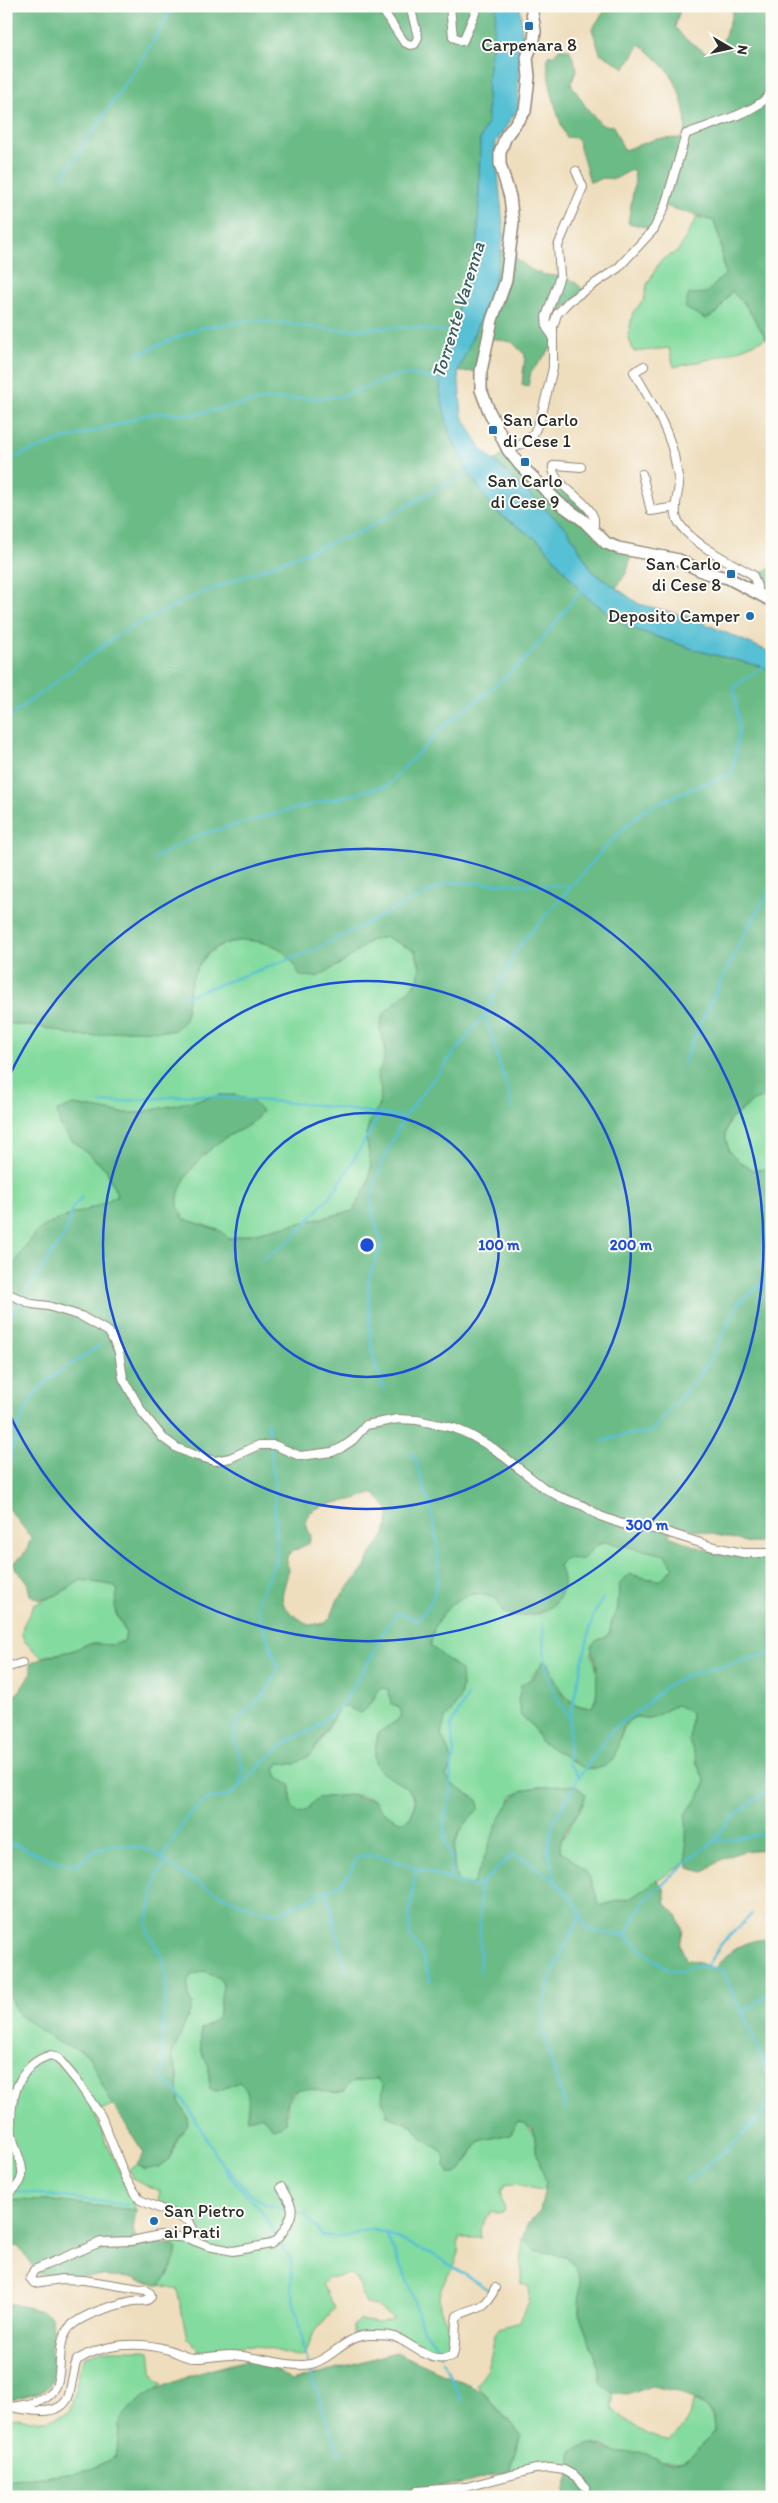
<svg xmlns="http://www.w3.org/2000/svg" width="778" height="2503" font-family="Itim,sans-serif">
<rect width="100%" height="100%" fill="#fdfcf7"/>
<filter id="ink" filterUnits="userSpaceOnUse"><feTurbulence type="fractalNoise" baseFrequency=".02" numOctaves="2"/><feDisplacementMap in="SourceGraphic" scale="10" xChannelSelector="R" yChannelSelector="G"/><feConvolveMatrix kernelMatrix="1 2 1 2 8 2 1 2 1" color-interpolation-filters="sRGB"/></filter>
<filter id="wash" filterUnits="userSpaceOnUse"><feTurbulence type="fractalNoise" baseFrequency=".0096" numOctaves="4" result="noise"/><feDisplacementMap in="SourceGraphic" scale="20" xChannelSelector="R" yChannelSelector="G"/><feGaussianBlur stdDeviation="1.12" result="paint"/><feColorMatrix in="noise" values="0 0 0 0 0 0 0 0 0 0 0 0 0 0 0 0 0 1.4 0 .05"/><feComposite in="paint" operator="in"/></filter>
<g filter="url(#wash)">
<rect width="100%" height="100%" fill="#efdebe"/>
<g fill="#84db9f" stroke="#588365">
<path d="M697,217l17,4 6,19 5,34 -19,19 12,19 13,-21 13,12 22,35c-30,15 -59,23 -92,29l-5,-19 -35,4 -6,-16 5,-24 11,-12 3,-15 13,-24 18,-10z"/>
<path d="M386,937l29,14 5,15 -1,15 -36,33 -3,15 5,16 -1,16 -6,13 3,16 -2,16 -9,14 -4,15 5,33 -3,16 -15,27 -124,28 -8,-8 -37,-12c-2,-4 -6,-10 -6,-14 -4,-23 30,-57 47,-67 15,-9 28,-12 37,-27l-41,-16 -82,18h-18l-47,-8 -5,33 37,31 11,26c-22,16 -49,18 -72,31 -18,11 -25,34 -39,49v-252l40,5 32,8h17l31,-6 48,1 11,-11c3,-16 3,-34 10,-48 16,-33 51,-38 82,-25 12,5 28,22 40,30l28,-16 26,-21z"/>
<path d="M772,1095v74l-18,1 -14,-8 -11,-11 -4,-16 4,-14 24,-20z"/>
<path d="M605,1542l54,10 7,3 8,13 -14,12 -16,-2 -7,-3 -18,10 -1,24 -7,14 -1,9 -5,6 -8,2 -6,14c8,11 8,43 1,53 -20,1 -24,-10 -36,-22 -6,-6 -13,-11 -19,-16l-8,13 -8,34 12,10 8,15 39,25 14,4 27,-34 7,-15 7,-4 14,1 28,-13 14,8 5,48 9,21 -5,14 -15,18 3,15 -2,33 -55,36 -32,8c-6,-26 -17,-40 -39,-55v-8l24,-40c-28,-17 -40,-23 -72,-7l-31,75 -9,14 -15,-4c-8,-35 -1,-48 22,-73 -11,-18 -24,-17 -33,-32l7,-14 -12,-28 4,-15 10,-12 6,-14 1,-7 -7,-21 -19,-13 -6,-6c1,-20 18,-47 39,-51 10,-2 19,1 28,4l3,7 34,10c6,-4 16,-7 21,-12 8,-8 9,-28 4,-38l4,-6z"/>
<path d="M81,1580l31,5 6,5 -3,22 11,21 -2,8 -15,5 -23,-1 -15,6 -30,6 -17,-16 -2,-7 1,-8 11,-21 34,-16z"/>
<path d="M380,1688l8,1 3,15 7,2 4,7 -4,7 -20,13c-1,7 -5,22 -2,28 9,23 52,24 34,57l-7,4c-14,-5 -21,-10 -30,-23l-15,-4 -33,2 -25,17c-13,-8 -8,-15 -9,-28l-13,-9 -3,-7 4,-7 16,1 21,-15 23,-41 8,-2 6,4 19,-8z"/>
<path d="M206,1971l14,7 3,7 -5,32 -17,13v23l8,13v16l16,6 6,-4 8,-2c14,11 8,22 9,37l14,-3 10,12 15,-13 1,-15 11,-12 8,-1 15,5 32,-12 23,-1 6,6 4,31 27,10 8,13 20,12 3,7v8l22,-4 12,-21 31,-7 9,-13 7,3 9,13 1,15 11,30 -3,8c-14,0 -24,-9 -39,-5l-4,6 4,20 -6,3 -8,-3 -11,19 1,8h-22c-1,8 0,21 -4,27 -8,13 -19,24 -15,42 3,14 25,32 3,47 -14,-1 -23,-11 -35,-16 -18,-8 -36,-8 -55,-4v-8l7,-6 18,3 16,-4 -17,-13 -11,-2 -8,-23 -9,-7 -20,4 -7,6 13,24 -21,24 -9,24 -6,1 -45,-12 -21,1 -23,7 -11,-2 -12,-13 -10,-49 -17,-4 9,-10 8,-27 -5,-4 16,-1 21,8c-4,-31 -26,-38 -51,-51l2,-9 -28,-13 -3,-9 8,-4 7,4 28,-16 6,-15 6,-6 -1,-22 -4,-7 -1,-25 -6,-23 21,-51c-6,-11 -9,-17 -2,-29z"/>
<path d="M6,1985l11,28 42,30 23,8 7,5 24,50 -13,3 -4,9 40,92 -85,-9 -45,-1z"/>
<path d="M522,2239l13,11 30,6 11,11 4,14 -1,32 19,53 2,16 12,11v15c18,16 34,28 57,34 13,-14 23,-23 24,-42 16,5 20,15 21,31l-22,25 -15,6h-16l-14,-9 -31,-1 -15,-7 -30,7v15l-16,-3 -45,7 12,-35 -45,-51 11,-16 7,-34 4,-7 20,-6c6,-11 14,-24 9,-36l-7,-2z"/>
<path d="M102,2350h42l6,1c3,14 -1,27 13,33l-24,17 -20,24v16l-3,16 -30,14 -80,9v-59l9,-3 32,3 22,-9c8,-19 6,-36 16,-56z"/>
</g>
<g fill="#6bbb86" stroke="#4b7358" fill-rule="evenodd">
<path d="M6,6h491l-10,105 1,11 -8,17 -2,100 -20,71 -17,47 8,75 20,41 26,38 47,32 42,52 44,32 71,24 73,18v426l-19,6 -24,19 -4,15 4,16 11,11 14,8 18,-1v374h-22l-75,-18 -6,11 47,18 56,5v292c-25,-5 -49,5 -68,21l-15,-4c-7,-17 0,-35 -4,-54l15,-18 5,-14 -16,-41 2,-28 -14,-8c-6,2 -23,13 -28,13 -7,1 -11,-4 -18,1 -21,17 -3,52 -45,50l-46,-28 -7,-15 -12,-10 -3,-15 3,-16 13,-8 8,-15 7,1c8,22 15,46 43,44 0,-1 4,-6 4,-7 1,-2 1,-37 0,-39 -3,-7 -5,-8 -4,-15l5,-6 8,-2 5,-6 1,-9 7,-14 1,-24 10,-11 15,4 16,2 14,-12 -8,-13 -61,-13 -7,2 -16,16 -14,-2 -5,2 -4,6c18,38 -25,57 -56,47l-6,-14c-9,-3 -18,-7 -28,-4 -21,5 -38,31 -38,51l30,25 1,15 -3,15 -14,18 -4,15 12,28 -7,14 4,7 28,17 1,8c-23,25 -31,38 -22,73l15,4c15,-24 26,-85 52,-95 14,-5 34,-3 50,-5l12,9c-4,21 -27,35 -26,57 25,17 32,25 39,55l32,-8 26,-18 7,8 2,16 11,11 6,15 -3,15 6,14 29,9c16,-20 31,-29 57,-29v558h-209l8,-30v-15c27,-16 24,-3 47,0 9,1 19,-1 28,1 5,2 9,6 13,8 23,10 42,-14 55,-30l-1,-15 -10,-13 -28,-12 -23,-5 -22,8 -18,-1 -12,-11 -2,-16 -19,-53 1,-32 -4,-14 -11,-11 -30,-6 -13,-11 6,-16 12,-11 6,-30 -10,-30 -1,-15 -3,-8 -6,-5 -7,-3 -9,13 -31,7 -17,28 -5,4h-8l-4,-7v-8l-3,-7 -20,-12 -8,-13 -26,-10 -6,-15 1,-16 -6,-6c-14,2 -26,-3 -32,12 -21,8 -53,-18 -59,15 -1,5 0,11 0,16l-6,5 -8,1 -10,-12 -14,3c-1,-15 5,-27 -9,-37l-21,9 -8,-1 -1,-24 -8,-13v-23l14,-9 3,-4 5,-32 -4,-7 -13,-7 -15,4c-7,12 -4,18 2,29l-21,51 6,23 1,25 9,14v8l-10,13 -9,22 -10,7 -15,3 -7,-5 7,-12 -35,-54 -20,-43 -7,-5 -23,-8 -42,-30 -11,-28v-288c15,1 17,-15 26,-24l-2,-9c14,-8 26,-9 41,-13 5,-1 9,-5 14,-6 15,-4 23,4 39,-4l2,-8c-8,-20 -15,-20 -8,-43l-6,-5 -31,-5 -26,16 -15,4 -10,-5 -3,-14 -11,-11 -2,-8c11,-6 14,-14 17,-25l-25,-31v-231c14,-15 21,-38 39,-49 23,-13 50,-15 72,-31l-11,-26 -37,-31 -9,-12 -3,-15 17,-6 47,8h18l82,-18h15l16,6 10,10c-12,17 -20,17 -37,27 -17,10 -51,44 -47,67 0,4 4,10 6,14l37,12 8,8 124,-28 15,-27 3,-16 -5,-33 4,-15 9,-14 2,-16 -4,-16 7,-13 1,-16 -5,-16 3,-15 35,-33 2,-15 -5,-15 -29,-14 -15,3 -26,21 -28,16 -17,-1c-5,-11 -10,-20 -20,-27 -7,-5 -17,-6 -26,-8 -26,-3 -47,6 -59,31 -7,14 -7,32 -10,48l-11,11 -48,-1 -31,6h-17l-32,-8 -40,-5v-141l4,-7 -4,-13zM368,1494h7l15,18 -5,23 -14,19 -7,15 -26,30 -7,18 -6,6 -16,2c-34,-22 -29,-21 -20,-56l-3,-7 2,-8 21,-11 2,-8c-5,-8 -6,-13 -2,-22 18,-13 40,-9 59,-19zM380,1688l8,1 3,15 7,2 4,7 -4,7 -20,13c-1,9 -6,24 -2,32 9,19 53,19 34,53l-7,4c-14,-5 -21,-10 -30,-22l-24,-5 -32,3 -10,12 -7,3c-13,-7 -8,-14 -9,-27l-13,-9 -3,-7 4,-7 16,1 16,-9 28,-47 8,-1 14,6 6,-5z"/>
<path d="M608,6h73l-6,21 9,11 21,14 15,-2 13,-38 -4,-6h43v156l-2,2 2,1v182l-28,-44 -13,-12 -13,21 -12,7 -21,-11 4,-14 17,-1 19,-19 -5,-34 -6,-19 -49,-15 -11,23 -26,-6 7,-43 -2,-11 -18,10 -11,-1 -14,4 -13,-44 -11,-1c-8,-18 -21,-63 -18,-81l6,-1 5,-6h10l8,19 -6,16 17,26 14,15 11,1 11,24 32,-11 27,-1c8,-13 -3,-47 -10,-60 -8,-13 -22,-24 -33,-34l-15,24 -25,-15 -8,-24z"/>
<path d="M501,250c13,2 18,12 29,19 18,12 37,0 54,22l-27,23 -4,32 -22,26 -3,14 -6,-1 3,-30 -13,-13 -23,-4 -8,33 -23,1 35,-85z"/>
<path d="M509,451l34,37 14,-9 32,30 5,22 38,19 -5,22 -11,16 -23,-16 -26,-43 -73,-68z"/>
<path d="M772,568v33l-13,-9 -6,-17z"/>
<path d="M6,2200l45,1 85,9 -3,20 5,16 34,-2 5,4c-2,15 -7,26 -17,37l-27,-7 -95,-4 -20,-28 -12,2z"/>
<path d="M8,2303c15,4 31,5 43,13l2,23 -3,11 5,22 -3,12 -8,7 -38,10v-97z"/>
<path d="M396,2352l85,39 41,45 -12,35 -48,13 -46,3 -13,10h-397v-17l80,-9 30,-14c2,-8 2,-29 4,-34 17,-40 100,-55 139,-66l32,24z"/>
</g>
<path fill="#57c0d4" stroke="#417680" d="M497,6h23l3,37 -4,26 -1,39 -23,36 9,90 -11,53 -35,85 4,44 20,34 85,79 26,43 46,32 51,13 82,36v16l-73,-18 -71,-24 -44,-32 -42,-52 -47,-32 -26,-38 -20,-41 -9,-40 1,-35 17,-47 20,-71 2,-100 8,-17 -1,-40z"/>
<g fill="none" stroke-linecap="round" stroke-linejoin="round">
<g stroke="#57c0d4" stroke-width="2.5">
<path d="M62,177l84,-124 28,-47"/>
<path d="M136,355l63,-27 56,-8 82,10 73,-3 42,5"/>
<path d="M15,457l49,-18 52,-14 36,-12 44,1 65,-14 79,-3 49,-19 22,-4 32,8"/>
<path d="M6,719l113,-85 75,-38 170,-66 105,-59"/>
<path d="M154,858l47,-24 104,-28 82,-20 57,-60 39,-30 45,-39 54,-68"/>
<path d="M184,997l128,-46 137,-69 121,4"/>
<path d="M485,1014l28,95"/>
<path d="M683,1065c17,-46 41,-88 62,-132 8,-16 19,-30 27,-46"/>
<path d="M101,1103l93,-8 121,10 89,12"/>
<path d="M263,1259l29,-20 45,-51 44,-75"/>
<path d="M6,1322l59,-88 8,-27 9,-10"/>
<path d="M384,1390l-12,-37 -2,-32 -2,-40 14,-38 -8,-23 -3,-24 11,-33 22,-46 81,-103 34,-68 91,-104 32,-31 37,-17 53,-21 7,-43 -5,-43 31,-22"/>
<path d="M6,1431l2,38 -2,32"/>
<path d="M603,1441l26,-7 21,-1 51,-60 13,-20 24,-49 34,-28"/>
<path d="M8,1469c9,-39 13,-69 47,-94 14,-11 31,-18 45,-30"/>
<path d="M543,1624c1,37 3,64 27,94"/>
<path d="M579,1777l-11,-15 2,-44 7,-33 16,-69 10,-18"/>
<path d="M240,1783l3,-14 -10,-33 5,-15 29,-30 11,-24 -21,-57 1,-12 14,-28 5,-18 -3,-72 -6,-57"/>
<path d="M715,1840l13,-19 44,-34"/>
<path d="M6,1844h8l38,16 24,5 19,-14 20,-7 19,2 17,5 38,27 46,24 27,9 18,2 61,-29 10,-13 7,-15 19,-1 94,31 9,-1 32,-30c24,7 51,31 65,51 4,6 5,16 10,21 10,9 25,4 37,9 20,9 30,31 53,35 5,1 10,-3 15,-4 10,-2 20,0 30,3l34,72 16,42"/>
<path d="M162,1859l25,-42 19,-17 26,-6 37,-37 18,-15 27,-13 28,-24 30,-49 13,-27 12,-16 20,6c43,-35 10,-123 -4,-166"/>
<path d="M166,1862l-8,12 -11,48 1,10 15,27 2,12 1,20 -5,48 3,40 19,20 46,77 31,33 32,53 -1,28 18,79 30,86"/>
<path d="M416,1868l-7,50 1,17 11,18 10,28"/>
<path d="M448,1879l4,-10v-7l-7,-23 -1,-16 7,-30 -1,-18 4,-20 -3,-29 16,-30"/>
<path d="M557,1884l-9,-34 4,-24 27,-49 35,-49 28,-20 23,-21 20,-11 87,-23"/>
<path d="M326,1891l20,78"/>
<path d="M625,1936l19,-35 52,-47 19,-13 57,-8"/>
<path d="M706,1967l15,-23 31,-30"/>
<path d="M480,1971v-86"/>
<path d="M742,2014l30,-23"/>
<path d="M765,2066l7,5"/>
<path d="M566,2110c-8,-31 -28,-76 -22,-108 4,-27 26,-63 37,-89"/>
<path d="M226,2168l22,23 16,13 41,10 17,22 22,1 25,-8 17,4 48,22 55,35"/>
<path d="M685,2183c32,-26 66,-49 87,-85"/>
<path d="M15,2191l112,14"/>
<path d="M386,2233l23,52 14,45 13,14 5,12"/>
<path d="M443,2361l18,39"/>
</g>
</g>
</g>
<g filter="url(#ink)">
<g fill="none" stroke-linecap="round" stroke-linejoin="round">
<g stroke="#8d8474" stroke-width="10">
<g id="street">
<path d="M380,6l24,36 6,3 5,-1 3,-7 -8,-31"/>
<path d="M450,6l3,31 10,4 15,-35"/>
<path d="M553,336l-6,-8 -1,-11 14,-41 -2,-30 25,-59 -7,-16"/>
<path d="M644,366l-10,6c17,30 37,59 42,94 1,6 3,13 3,19 -1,10 -6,23 -2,34 10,23 55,44 76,56l6,17"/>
<path d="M508,450l14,-6 11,-9 8,-18 12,-49v-41l4,-13 12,-13 49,-33 36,-39 11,-23 21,-72c22,-9 75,-22 86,-43"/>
<path d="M581,467l-25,-2 -3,1c-2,19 36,33 41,53 0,3 0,8 0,12"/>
<path d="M642,474l9,37 25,-4"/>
<path d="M6,1293l26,11 16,2 33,10 28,16 10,20 4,26 19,34 21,26 14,10 17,7 21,6 15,-3 29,-13h15l26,11 32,-4 9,-4 12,-8 13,-15 32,-6 19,1 37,8 16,7 23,13 51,40 16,9 24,9 16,10 22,8 38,6 50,16 33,7h29"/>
<path d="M6,1663l6,3 10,-3"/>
<path d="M6,2195c31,-19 9,-37 6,-61 -4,-31 5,-70 39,-79l7,3 19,23 24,35 25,63 14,21 49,21 4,8 -6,9"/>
<path d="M6,2408c13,-3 30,-3 41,-11 23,-16 3,-55 26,-73 15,-11 42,-19 60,-23 7,-1 13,2 18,-4l-1,-4 -4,-3 -62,-10 -22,-1 -28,4 -4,-5 4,-8 67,-28 31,-1 28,-6 27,3 21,8 25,5 38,-7c9,-5 24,-28 20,-38 -2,-6 -7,-13 -10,-19"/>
<path d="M16,2408c16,3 46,9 53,-13 3,-12 4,-24 8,-35 27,-17 62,-19 92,-10 6,2 12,5 18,7 16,4 30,-3 45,-2 24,1 48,11 72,10 26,-1 40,-31 68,-30 7,0 16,0 23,2 18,7 38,30 58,18 4,-13 1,-25 4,-39 18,-11 27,-3 38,-28"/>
<path d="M410,2497l7,-6 49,-4 69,-18 15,-1 14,2 11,6 11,11"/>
</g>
</g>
<g stroke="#8d8474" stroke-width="14">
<path id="secondary" d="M531,6l4,25 -1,9 -7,17 2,20 -4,34 -19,25 -6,16v12l10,33 3,26 -7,57 -14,40 -11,51v19l8,21 19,39 12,15 39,38 24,17 23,23 12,5 61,12 27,13 22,5 44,23"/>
</g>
<use href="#street" stroke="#fff" stroke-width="8"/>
<use href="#secondary" stroke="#fff" stroke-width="11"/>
</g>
</g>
<g fill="none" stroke="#1d4ed8" stroke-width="2.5">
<circle cx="367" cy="1245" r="132"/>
<circle cx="367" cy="1245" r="264"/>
<path d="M7 1081A396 396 0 1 1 7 1409"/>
</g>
<g fill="#1f6fb2" stroke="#fdfcf7" stroke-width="2">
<rect x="524" y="21" width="10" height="10" rx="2.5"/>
<rect x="488" y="425" width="10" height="10" rx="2.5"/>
<rect x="520" y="457" width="10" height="10" rx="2.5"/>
<rect x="726" y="569" width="10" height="10" rx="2.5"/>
<circle cx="750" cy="616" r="5"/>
<circle cx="154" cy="2221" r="5"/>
</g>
<g text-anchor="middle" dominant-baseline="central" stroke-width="4" stroke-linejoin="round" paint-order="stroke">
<g font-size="18" fill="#2b2b2b" stroke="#fdfcf7">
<text x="529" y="45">Carpenara 8</text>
<text x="503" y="420" text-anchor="start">San Carlo<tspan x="503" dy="21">di Cese 1</tspan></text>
<text x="525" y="481">San Carlo<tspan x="525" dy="21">di Cese 9</tspan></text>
<text x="721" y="564" text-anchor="end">San Carlo<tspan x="721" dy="21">di Cese 8</tspan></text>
<text x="740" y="616" text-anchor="end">Deposito Camper</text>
<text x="164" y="2211" text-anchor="start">San Pietro<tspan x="164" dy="21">ai Prati</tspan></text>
</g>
<g font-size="19" font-style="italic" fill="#3a5f66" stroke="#fdfcf7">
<text transform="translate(458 310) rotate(-73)">Torrente Varenna</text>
</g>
</g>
<circle cx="367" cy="1245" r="8" fill="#1d4ed8" stroke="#fdfcf7" stroke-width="2.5"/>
<g font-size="15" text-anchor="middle" font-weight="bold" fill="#1d4ed8" stroke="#fdfcf7" stroke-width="4" stroke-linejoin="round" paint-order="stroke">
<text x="499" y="1250">100 m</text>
<text x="631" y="1250">200 m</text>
<text x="647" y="1530">300 m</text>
</g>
<rect width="778" height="2503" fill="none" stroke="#fdfcf7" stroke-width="25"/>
<g transform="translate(730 48) rotate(99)" stroke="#fdfcf7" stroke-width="4" paint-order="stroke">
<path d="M0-4L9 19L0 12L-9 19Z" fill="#2b2b2b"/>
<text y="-8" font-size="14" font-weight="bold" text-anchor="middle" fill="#2b2b2b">N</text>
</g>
</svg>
